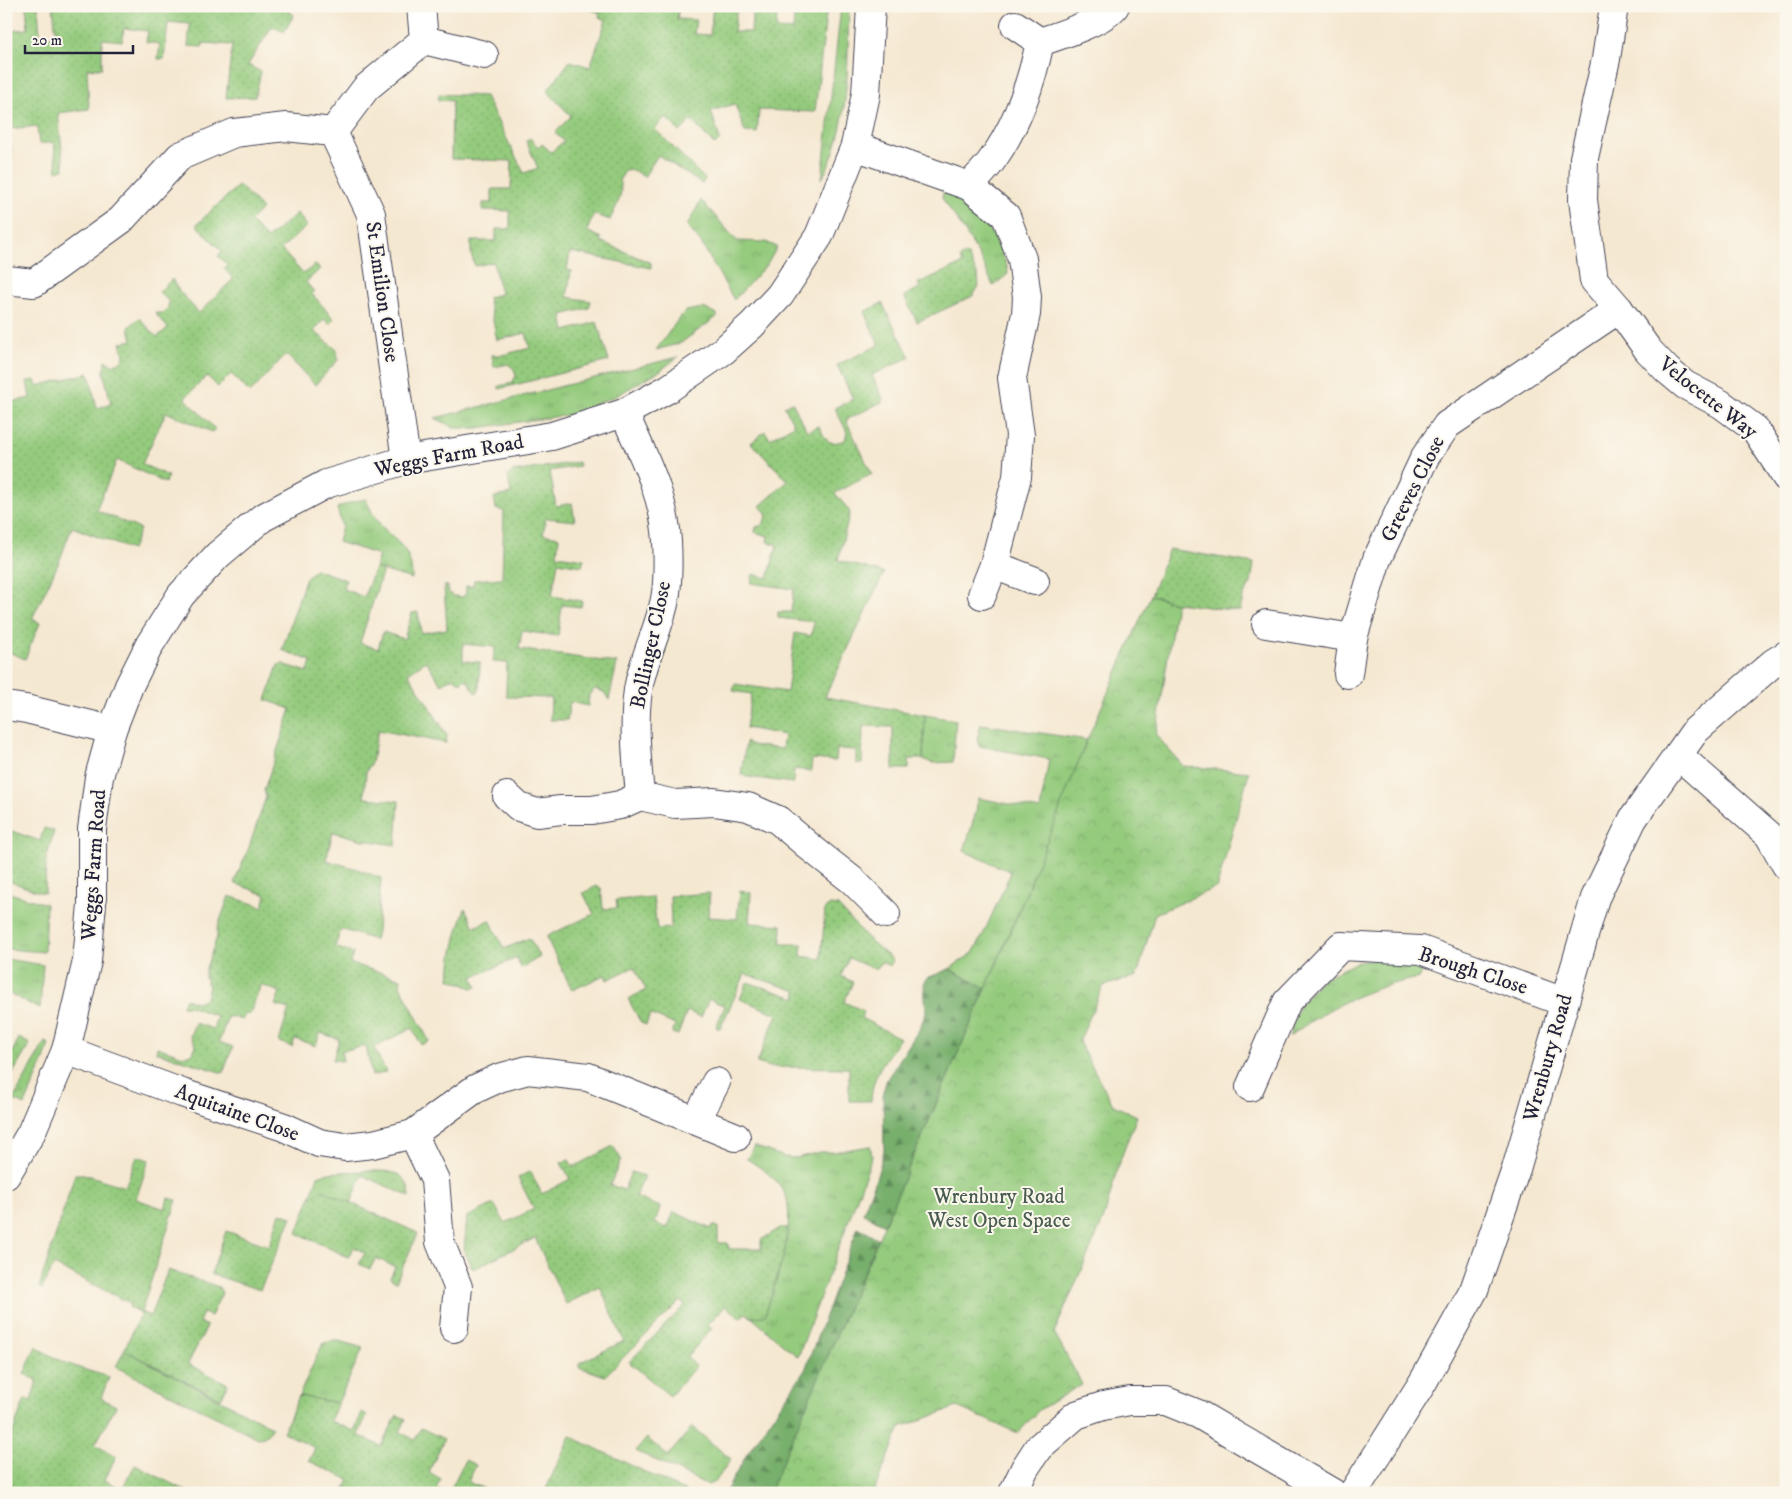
<svg xmlns="http://www.w3.org/2000/svg" width="1792" height="1499" font-family="'IM FELL DW Pica',serif">
<defs>
<pattern id="grass-tufts" width="24" height="20" patternUnits="userSpaceOnUse" patternTransform="scale(1.25)"><rect width="24" height="20" fill="#94cb7d"/><path d="M3 7l-1-3M5 7V3M7 7l1-3M15 17l-1-3M17 17v-4M19 17l1-3" fill="none" stroke="#7fae6d"/></pattern>
<pattern id="forest-firs" width="22" height="20" patternUnits="userSpaceOnUse" patternTransform="scale(1.25)"><rect width="22" height="20" fill="#77af6c"/><path d="M5 1l3.5 6h-7zM16 11l3.5 6h-7z" fill="#618e5a"/></pattern>
<pattern id="park-crowns" width="20" height="18" patternUnits="userSpaceOnUse" patternTransform="scale(1.25)"><rect width="20" height="18" fill="#94cb7d"/><path d="M2 6a3 3 0 1 1 6 0M12 15a3 3 0 1 1 6 0" fill="none" stroke="#7fae6d"/></pattern>
<pattern id="garden-dots" width="8" height="8" patternUnits="userSpaceOnUse" patternTransform="scale(1.25)"><rect width="8" height="8" fill="#94cb7d"/><path d="M2 2h.1M6 6h.1" fill="none" stroke="#7fae6d" stroke-width="1.8" stroke-linecap="round"/></pattern>
</defs>
<rect width="100%" height="100%" fill="#fbf7ec"/>
<filter id="ink" filterUnits="userSpaceOnUse"><feTurbulence type="fractalNoise" baseFrequency=".02" numOctaves="2"/><feDisplacementMap in="SourceGraphic" scale="10" xChannelSelector="R" yChannelSelector="G"/><feConvolveMatrix kernelMatrix="1 2 1 2 8 2 1 2 1" color-interpolation-filters="sRGB"/></filter>
<filter id="wash" filterUnits="userSpaceOnUse"><feTurbulence type="fractalNoise" baseFrequency=".0096" numOctaves="4" result="noise"/><feDisplacementMap in="SourceGraphic" scale="20" xChannelSelector="R" yChannelSelector="G"/><feGaussianBlur stdDeviation="1.12" result="paint"/><feColorMatrix in="noise" values="0 0 0 0 0 0 0 0 0 0 0 0 0 0 0 0 0 1.4 0 .05"/><feComposite in="paint" operator="in"/></filter>
<g filter="url(#wash)">
<rect width="100%" height="100%" fill="#f5e8d1"/>
<g fill="url(#grass-tufts)" stroke="#5b765c">
<path d="M841,6h8c-2,58 2,120 -27,173z"/>
<path d="M943,192c27,12 47,32 58,60 3,7 7,14 7,22l-15,12c-12,-32 -31,-59 -51,-88z"/>
<path d="M701,200l36,41 29,1 11,5 -9,16 -34,37 -32,-56 -15,-18z"/>
<path d="M703,308l12,5 3,3 -37,27 -25,7 24,-33 6,-6z"/>
<path d="M678,357l-17,13 -45,26 -48,19 -91,13h-22l-20,-10z"/>
<path d="M366,499c5,14 13,25 24,36 7,6 14,12 18,21 3,7 4,15 4,23l-37,-11 4,-13 -41,-13 4,-16 -5,-18 15,-6z"/>
<path d="M925,715l31,5 -3,42 -21,1 -9,-4z"/>
<path d="M981,724l106,16 -39,102 -62,146 -37,-19 24,-16 9,-16 29,-65 -47,-21 12,-39 2,-14 62,12 9,-51 -70,-13 -2,-7z"/>
<path d="M6,892l40,12 -2,48 -38,-3z"/>
<path d="M6,959l37,6 -3,44 -34,-17z"/>
<path d="M1384,959l38,9 -3,10c-52,10 -88,27 -130,59l10,-31 23,-27 35,-17z"/>
<path d="M45,1042l4,2 -5,16 -19,45 -12,-5z"/>
<path d="M754,1146l30,11 12,1 24,-6h13l37,-6 2,10 -4,12 -70,189 -47,-40 14,-2c10,-31 31,-87 21,-119 -6,-16 -26,-29 -39,-37z"/>
<path d="M366,1171c23,0 42,-2 44,26l-48,-22 -11,28 -29,-13 -12,8 8,-22c11,-5 34,-4 48,-5z"/>
<path d="M331,1341h8l24,7 -25,55 -39,-7 19,-43 5,-9z"/>
<path d="M124,1350l148,77c-4,7 -6,11 -14,11l-142,-71z"/>
<path d="M692,1427l39,32 -15,22 -8,4 -72,-34 11,-13 21,18z"/>
</g>
<g fill="url(#forest-firs)" stroke="#4c6854">
<path d="M949,969l37,19 -102,237 -21,-12 14,-37 7,-25 -1,-59 4,-13 33,-51 6,-16 -2,-28 3,-6z"/>
<path d="M858,1227l20,12 -109,254h-44l22,-39 58,-84z"/>
</g>
<path fill="url(#park-crowns)" stroke="#5b765c" d="M1151,595l25,8 -20,132 27,31 66,6 -32,115 -62,27 -18,62 -34,10 -24,56 34,63 24,11 -19,50 -14,52 -50,115 28,51 -43,26 -21,23 -61,-26 -56,20 -28,66h-104l249,-579 69,-174z"/>
<g fill="url(#garden-dots)" stroke="#5b765c">
<path d="M26,6h12l2,32 16,-2 -3,-30h228l13,9 -10,17 -12,-6 -24,39 13,7 -6,25 -29,1 6,-53 -28,-2 -2,4 -14,-1 2,-22 -22,-2 -4,37h-6l2,-15 -14,-2 2,-11 -24,-3 -2,13 -20,-2v29l-15,1 2,40 -31,4 6,56 -7,2 -3,-29 -15,2 -2,-18 -28,3 3,30h-6v-94l4,-1 -2,-33 20,-2z"/>
<path d="M582,6h64l10,3 2,-3h21l-2,13 19,1 -2,14 16,1 3,-29h24l-3,26h17l2,-26h25l-2,23 17,1 2,-24h18l2,2 4,-2h8l-12,106 -56,-2 -2,23 -12,-1 -10,-28 -24,7 9,29 -5,5 -24,-25 -11,12 -15,-15 -10,12 50,50 -3,5 -44,-29 -14,22 -11,-7 -8,1 -6,10c6,13 -4,27 -9,39l-16,-6 -7,17 14,7 -1,3 51,22v5l-81,-16 -3,18 4,1 -4,26 24,4 -2,7 -27,7 3,16 32,-9 12,39 -110,28v-3l13,-3 4,-7 -2,-7 -6,-5 -14,3 -2,-12h10l28,-7 -4,-15 -29,7 -9,-43 13,-3 -8,-32 -18,4 -4,-12v-13h25v-12h14v-18l-27,-1v-7h9v-14h19l1,-28 -61,-2 1,-58 -14,-1 1,-6 46,2 39,77 14,-5 -12,-27 4,-3 8,9 4,-3 9,8 13,-11 -9,-8 16,-17 -24,-25 23,-30 20,6 16,-47 -7,-3 1,-4z"/>
<path d="M239,185l23,24 -12,12 17,18 30,-26 10,13 -26,23 22,25 12,-9 5,4 -14,13 8,10 -2,2 22,25 -5,5 -5,-5 -10,12 23,19 1,10 -23,25 -29,-31 -36,39 -19,-19 -13,13 -11,-11 -22,22 30,31 -3,3 -46,-20 -24,52 26,12 -3,7 -48,-23 -21,50 44,19 -8,21 -60,-23 -13,35 -27,57 8,4 -15,36 -19,-8v-248l24,-5 -3,-17 8,-1 2,6 52,-13 8,35 14,-4 -7,-30 1,-14 7,5 10,-4 2,-6 -3,-12 11,-3 -3,-13 10,-9 18,19 11,-9 -13,-15h8l5,-5 1,-6 -10,-10 13,-13 7,12 20,22 34,-34 -9,-11 3,-3 -9,-9 4,-5 -26,-26z"/>
<path d="M967,254l11,22 1,10 -6,10 -56,26 -13,-26 16,-8 -2,-5 44,-19 -2,-6z"/>
<path d="M882,303l28,54 -38,18 12,26 -38,19 26,54 -37,19 15,19 -12,48 46,13 -59,124 100,18 -2,44h-14v10h-16v-42l-30,-1 -1,38 -6,-1v-13l-19,-1 -1,12 -24,-2 -1,12 -17,-2 -1,14 -45,-6 -7,-3 5,-32 5,3 31,4 2,-14 -38,-7 5,-34 -18,-3 2,-7 52,8 8,-59 16,3 3,-14 -36,-4v-6h13l3,-23 -43,-6 2,-9 15,4 9,-33 -10,-3 1,-6 -13,-4 1,-5 7,-2 4,-11 -7,-8 28,-25 -37,-38 14,-12 5,8 24,-14 -10,-19 8,-4 15,29 12,-5c7,15 9,20 26,14l2,-8 -12,-24 18,-9 -16,-34 42,-20 -15,-33z"/>
<path d="M578,462l1,4 -29,5 6,35 16,-3 3,18 -29,-3 -3,16 16,3 -2,18 27,4 -2,7 -24,-4 -6,34 30,5 -1,6 -19,-2 -4,31 -36,-5 -3,18 98,14 -8,37 -5,-8 -9,-3 -6,6 -1,11 -18,-4 -3,18h-17l1,-22 -44,-1 -1,-5 1,-29 -14,-1 2,-15 -32,-3v17l17,1 -1,29 -3,2 -10,-14 -7,4 -5,-6 -13,7 -15,-23 -18,12 39,62 -1,8 -68,-13 -6,31 -6,11 -2,26 35,3 -3,44 -33,-5 -30,-8 -7,28 31,9 24,9 -4,53 -2,9 -34,-11 -6,18 18,6 -3,10 51,16 -1,6 29,56 -8,4 -9,-17 -38,20 12,24 -14,4 -6,-30 -25,5 2,10 -10,-1 6,-21 -19,-6 -4,13 -21,-7 -3,8 -13,-5 10,-33 -14,-4 5,-13 -19,-7 -11,29 -5,-1 -3,7 -14,-4 -9,26 14,5 -10,26 -67,-21 1,-5 26,9 9,-2 4,-8 -6,-10 5,-13 18,6 4,-13 -28,-10h-7l3,-7 12,3 9,-4 3,-11 -4,-9v-7l12,-34v-8l12,-33 34,11 3,-12 -32,-12 14,-33 18,-53 -2,-7 27,-81 -25,-9 12,-35 5,-1 25,8 3,-11 -29,-11 23,-70 10,-11 31,11 -3,9 21,8 11,-29 8,2 -23,73 18,6 5,-17 21,7 8,-26 6,-1 3,21 26,-4 -3,-43h4v6l5,4 10,1 3,-4v-7h7l1,-6 28,-2 2,-67 -8,-2 -2,-12 17,-3 -3,-18 4,-4z"/>
<path d="M1169,549l85,14 -3,20 -8,14 -3,14 -64,-8 -25,-8z"/>
<path d="M44,828l10,3 -8,29 -1,33 -9,-2 -30,-11v-51l34,12z"/>
<path d="M597,886l4,2 2,21 14,-1 -1,-8 37,-3 4,32 14,-1 -1,-32 40,-3 -2,24 29,2 3,-28 11,2 -2,30 33,2 -1,19h21l-1,12 20,3 4,-50 5,-4 8,1 28,31 27,23 -3,6 -9,-4 -5,8 -27,-12 -8,18 12,6 -9,20 20,9 -3,7 39,20c-14,21 -28,36 -29,63h-22v-33l-79,-1 -13,-4 20,-49 -37,-15 7,-17 49,16 1,-7 -52,-17 -25,55 -4,-2 9,-21 -16,-7 -8,18 -14,-6 -9,24 -6,-2 3,-8 -25,-11 -4,11 -5,-2 -13,-24 18,-9 -12,-23 -27,13 -2,-5 -33,15 -24,-49 -1,-5 47,-22 -11,-21z"/>
<path d="M465,908l9,19 16,-7 14,29 25,-11 11,19 -19,11 -4,-10 -44,19 4,9 -5,2 -22,-9c1,-26 7,-47 15,-71z"/>
<path d="M19,1038l11,6 -24,41v-20z"/>
<path d="M613,1146l8,13 -11,26 14,5 7,-18 13,4 -9,21 25,10 -5,16 12,5 7,-16 37,17 2,-4 5,2v16h10l1,6h32v-9l19,-12h7l-2,23 -20,65 -14,1 -5,-4 -6,5 -14,-12 -18,18 4,4 -25,29 9,9 -26,30 -41,-34 56,-57 -5,-4 -75,75 -26,-9v-4l45,-22 -24,-54 -34,17 -31,-66 -62,31 -9,-19 3,-33 27,-13 11,19 29,-14 -16,-31 12,-7 12,23 28,-15 -9,-16 8,-3 4,7z"/>
<path d="M137,1156l12,4 -13,39 29,10 3,-11 9,2 -36,112 9,4 18,-46 51,17 3,6 -11,23 -8,-3 -4,9 8,4 -19,38 40,20 -7,15 -97,-49 17,-37 -12,-6 1,-4 -76,-38 -12,24 -3,-2 36,-113h9l41,13z"/>
<path d="M322,1190l96,43 -22,49 -6,-4 5,-11 -19,-9 -6,11 -11,-5 6,-11 -11,-6 -6,10 -51,-24 13,-35z"/>
<path d="M280,1213l12,4 -32,73 -49,-16 15,-43 43,15z"/>
<path d="M36,1346c23,17 46,23 73,31l-8,21 15,8 -21,39 21,11 -11,24 17,9 13,-24 55,28h-179l-5,-2v-26l3,-8 -3,-1v-6l19,-51 6,2 6,-21 -13,-6z"/>
<path d="M299,1396l39,7 -8,18 24,10 8,-19 5,3 -9,20 23,11 16,-31 9,4 -6,13 15,8 6,-12 23,11 -15,33 12,7 -5,9 11,5h-104l6,-13 -40,-19 6,-13 -32,-16z"/>
<path d="M570,1436l119,57h-134l-9,-4z"/>
<path d="M465,1460l11,5 -8,17 17,7 -1,4h-35z"/>
</g>
</g>
<g filter="url(#ink)">
<g fill="none" stroke-linecap="round" stroke-linejoin="round">
<g stroke="#424052" stroke-width="30">
<g id="minor">
<path d="M1614,6l-8,53 -22,99 -1,42 11,80 25,29 29,41 19,20 18,15 36,19 34,25 31,48"/>
<path d="M1015,25l25,17"/>
<path d="M424,40l60,15"/>
<path d="M333,132l33,-44 58,-48 -3,-34"/>
<path d="M855,146l114,40 37,30 16,43 5,38 -1,17 -14,64 8,57 -3,42 -23,88 -12,30"/>
<path d="M969,186c7,-7 15,-15 21,-23 27,-36 41,-78 50,-121 18,-6 65,-21 75,-36"/>
<path d="M6,280l28,3 87,-63 59,-64 54,-23 52,-6 47,5 38,82 35,246"/>
<path d="M624,413c18,40 41,83 43,129 1,15 1,42 -2,57 -6,31 -22,59 -27,91 -5,35 -1,70 2,106l35,8 39,-2 34,5 30,13 33,28 42,33 33,33"/>
<path d="M994,565l41,16"/>
<path d="M1266,624l87,14"/>
<path d="M1348,674l5,-36 24,-79 48,-102 22,-32 172,-116"/>
<path d="M6,706l20,3 86,21"/>
<path d="M1678,755l91,80 17,30"/>
<path d="M507,796l12,11 18,6 24,-3h31l28,-5 20,-9"/>
<path d="M66,1050l116,43 102,34 35,16 26,4 28,-3 40,-10 62,-45 24,-11 29,-8 60,7 148,60"/>
<path d="M1250,1087l37,-85 54,-56 80,4 143,52"/>
<path d="M696,1121l20,-39"/>
<path d="M413,1134l22,46 5,62 18,45 -4,41"/>
<path d="M6,1175l25,-42 35,-83 21,-89 5,-57v-75l7,-52 13,-47 17,-44 21,-42 31,-49 37,-40 44,-37 64,-34 80,-24 146,-24 72,-23 44,-24 55,-38 29,-26 28,-30 39,-59 36,-90 11,-52 5,-88"/>
<path d="M1013,1493l12,-25 13,-20 38,-33 27,-9 27,-5h36l32,13 135,79"/>
<path d="M1353,1493l70,-111 51,-92 42,-121 79,-271 38,-79 62,-88 78,-68 13,-8"/>
</g>
</g>
<use href="#minor" stroke="#fff" stroke-width="28"/>
</g>
</g>
<g text-anchor="middle" dominant-baseline="central" stroke-width="4" stroke-linejoin="round" paint-order="stroke">
<g font-size="21" fill="#22223b" stroke="#fbf7ec">
<text transform="translate(382 292) rotate(82)">St Emilion Close</text>
<text transform="translate(1708 398) rotate(38)">Velocette Way</text>
<text transform="translate(449 456) rotate(-11)">Weggs Farm Road</text>
<text transform="translate(1413 489) rotate(-63)">Greeves Close</text>
<text transform="translate(651 645) rotate(-78)">Bollinger Close</text>
<text transform="translate(94 865) rotate(-86)">Weggs Farm Road</text>
<text transform="translate(1473 971) rotate(18)">Brough Close</text>
<text transform="translate(1548 1058) rotate(-74)">Wrenbury Road</text>
<text transform="translate(237 1113) rotate(20)">Aquitaine Close</text>
</g>
<g font-size="21" fill="#4a5d52" stroke="#fbf7ec">
<text x="999" y="1197">Wrenbury Road<tspan x="999" dy="24">West Open Space</tspan></text>
</g>
</g>
<rect width="1792" height="1499" fill="none" stroke="#fbf7ec" stroke-width="25"/>
<path d="M25 45v8h108v-8" fill="none" stroke="#22223b" stroke-width="2.5"/>
<text x="32" y="45" font-size="15" fill="#22223b" stroke="#fbf7ec" stroke-width="4" paint-order="stroke">20 m</text>
</svg>
